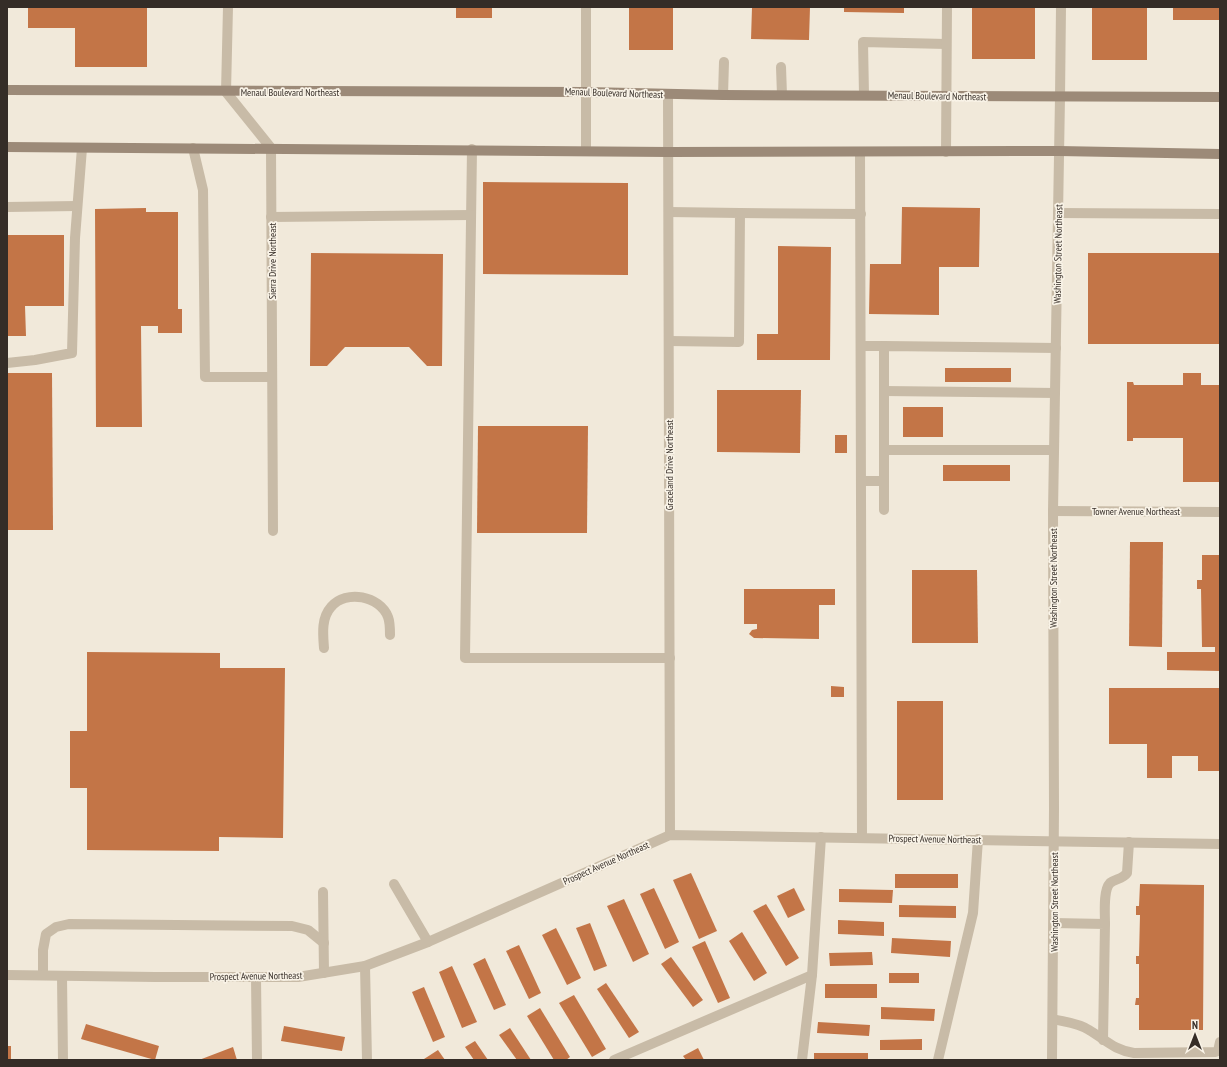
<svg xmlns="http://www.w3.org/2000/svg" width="1227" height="1067" font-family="'PT Sans Narrow',sans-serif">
<rect width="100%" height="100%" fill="#f1e9da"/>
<g fill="#c37547">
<path d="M28,7h119v60h-72v-39h-47z"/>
<rect x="456" y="7" width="36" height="11"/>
<rect x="629" y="7" width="44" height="43"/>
<path d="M752,7h58l-1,33 -58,-1z"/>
<path d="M844,7h60v6l-60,-1z"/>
<rect x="972" y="7" width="63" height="52"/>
<rect x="1092" y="7" width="55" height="53"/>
<rect x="1173" y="7" width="47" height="13"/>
<path d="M483,182l145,1v92l-145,-1z"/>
<path d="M902,207l78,1 -1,59h-40v48l-70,-1 1,-50h31z"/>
<path d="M146,208v4h32v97h4v24h-24v-7h-17l1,101h-46l-1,-218z"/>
<path d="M7,235h57v71h-39l1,30h-19z"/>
<path d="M778,246l53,1 -1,113h-73v-26h21z"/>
<path d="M311,253l132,1 -1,112h-15l-18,-19h-64l-18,19h-17z"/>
<rect x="1088" y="253" width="132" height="91"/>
<rect x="945" y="368" width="66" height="14"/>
<path d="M7,373h45l1,157h-46z"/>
<path d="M1183,373h18v12h19v97h-37v-44h-50v3h-6v-59h6l1,3h49z"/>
<path d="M717,390h84l-1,63 -83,-1z"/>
<rect x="903" y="407" width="40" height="30"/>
<path d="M478,426h110l-1,107h-110z"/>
<rect x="835" y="435" width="12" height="18"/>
<rect x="943" y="465" width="67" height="16"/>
<path d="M1130,542h33l-1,105 -33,-1z"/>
<path d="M1202,555h18v116l-53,-1v-18h48v-5h-13l-1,-58h-4v-9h5z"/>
<path d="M912,570h65l1,73h-66z"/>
<path d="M744,589h91v16h-16v34l-65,-1 -5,-4 3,-4 5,-1v-5h-13z"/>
<path d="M87,652l133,1v15h65l-2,170 -64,-1v14l-132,-1v-62h-17v-57h17z"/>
<path d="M831,686l13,1v10h-13z"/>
<path d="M1109,688h111v83h-22v-15h-26v22h-25v-34h-38z"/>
<rect x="897" y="701" width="46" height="99"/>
<path d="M691,873l26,58 -18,8 -26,-59z"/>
<rect x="895" y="874" width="63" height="14"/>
<path d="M1140,884l64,1 -1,145h-64v-25h-4l1,-7h3v-34h-3v-8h3l1,-41h-4v-9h3z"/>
<path d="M654,888l25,54 -14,7 -25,-55z"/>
<path d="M794,888l11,22 -17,8 -11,-22z"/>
<path d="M839,889l54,1 -1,13 -53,-1z"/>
<path d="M624,899l25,55 -16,8 -26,-56z"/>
<path d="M766,904l33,54 -13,8 -33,-55z"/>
<path d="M899,905l57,1v12l-57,-1z"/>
<path d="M838,920l46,2v14l-46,-2z"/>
<path d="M590,923l17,43 -13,5 -18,-43z"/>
<path d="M556,928l25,50 -14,7 -25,-50z"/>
<path d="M742,932l25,41 -13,8 -25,-40z"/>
<path d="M892,938l59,3 -1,16 -59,-4z"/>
<path d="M705,941l25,57 -12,5 -26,-56z"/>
<path d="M519,945l22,48 -12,6 -23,-48z"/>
<path d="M872,952l1,13 -43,1 -1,-13z"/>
<path d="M671,957l32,43 -10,7 -32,-43z"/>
<path d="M485,958l21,47 -12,5 -21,-46z"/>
<path d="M452,966l25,56 -15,6 -23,-56z"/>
<rect x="889" y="973" width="30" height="10"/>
<path d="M606,983l33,49 -10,6 -32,-49z"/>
<rect x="825" y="984" width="52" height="14"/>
<path d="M424,987l21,50 -12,5 -21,-50z"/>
<path d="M574,995l32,54 -14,8 -33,-54z"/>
<path d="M881,1007l54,2 -1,12 -53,-2z"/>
<path d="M540,1008l30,49 -4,3h-12l-27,-44z"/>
<path d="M818,1022l52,3 -1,11 -52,-3z"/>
<path d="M86,1024l73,22 -4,14 -74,-21z"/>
<path d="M284,1026l61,11 -3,14 -61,-10z"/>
<path d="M510,1028l21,32h-14l-18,-25z"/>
<path d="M922,1039v11h-42v-10z"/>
<path d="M475,1041l13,19h-14l-9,-13z"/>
<rect x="7" y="1046" width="4" height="14"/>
<path d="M233,1047l4,13h-38z"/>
<path d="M698,1048l6,12h-18l-3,-4z"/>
<path d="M438,1050l7,10h-20l-1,-1z"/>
<rect x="814" y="1053" width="54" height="7"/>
</g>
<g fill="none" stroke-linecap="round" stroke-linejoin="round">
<g stroke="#c8bba7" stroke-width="10">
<path d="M781,67l1,28"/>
<path d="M723,95l1,-33"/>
<path d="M864,95l-1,-53 83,2"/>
<path d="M1060,97l1,-90"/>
<path d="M193,148l10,42 2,187h67"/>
<path d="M472,149l-7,509h205"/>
<path d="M860,152l2,686"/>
<path d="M7,207l70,-1"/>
<path d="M669,212l71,1 -1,129 -70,-1"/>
<path d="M740,213l121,1"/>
<path d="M1058,213l162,1"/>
<path d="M271,217l200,-2"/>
<path d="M861,346h23"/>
<path d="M7,363l28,-3 37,-7 3,-115 7,-90"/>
<path d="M884,391l171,2"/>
<path d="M884,450h170"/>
<path d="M861,481h23"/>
<path d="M884,510v-164l172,2"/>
<path d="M324,648c-1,-13 -3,-30 7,-41 15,-18 49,-11 57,10 2,5 2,13 2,18"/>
<path d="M394,884l34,58"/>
<path d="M323,892l1,81"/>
<path d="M1054,923l51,1 -2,116"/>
<path d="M1105,924c0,-10 -2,-34 5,-41 5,-4 13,-4 17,-10l2,-31"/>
<path d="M365,966l2,94"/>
<path d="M43,975v-25l3,-16 10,-7 13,-3 223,2 16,4 16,13"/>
<path d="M62,976l1,84"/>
<path d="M256,977l1,83"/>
<path d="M614,1060l198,-85 9,-138"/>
<path d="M802,1060l10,-85"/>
<path d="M938,1060l35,-147 5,-74"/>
</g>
<g stroke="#c8bba7" stroke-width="10">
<path d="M228,7l-2,85 45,56 2,383"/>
<path d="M586,7v143"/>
<path d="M668,95l2,740"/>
<path d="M946,152l1,-145"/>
<path d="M1053,511l167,1"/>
<path d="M7,975l148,2h143l67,-11 63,-24 242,-107 550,9"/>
<path d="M1053,1019c12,3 26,4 36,11 17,10 25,20 45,23l81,-1 3,-1 2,-9"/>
</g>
<path stroke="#c8bba7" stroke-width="10" d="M1052,1060l2,-251 -1,-298 7,-414"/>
<g stroke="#9c8a78" stroke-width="10">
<path d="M7,90l579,2 137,3 497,2"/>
<path d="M7,147l662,5 390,-1 161,3"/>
</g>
</g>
<g text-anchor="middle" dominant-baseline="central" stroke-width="3.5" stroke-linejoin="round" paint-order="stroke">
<g font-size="10" fill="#352d27" stroke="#f9f3e7">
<text x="290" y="92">Menaul Boulevard Northeast</text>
<text transform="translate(614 93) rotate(2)">Menaul Boulevard Northeast</text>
<text transform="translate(937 96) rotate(1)">Menaul Boulevard Northeast</text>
<text transform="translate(1058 254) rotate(-89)">Washington Street Northeast</text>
<text transform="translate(272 261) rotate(-90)">Sierra Drive Northeast</text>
<text transform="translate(669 465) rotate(-90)">Graceland Drive Northeast</text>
<text x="1136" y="511">Towner Avenue Northeast</text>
<text transform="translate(1053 578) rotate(-90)">Washington Street Northeast</text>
<text transform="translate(935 839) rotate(1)">Prospect Avenue Northeast</text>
<text transform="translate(606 863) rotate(-24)">Prospect Avenue Northeast</text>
<text transform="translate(1054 902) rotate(-90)">Washington Street Northeast</text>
<text transform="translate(256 976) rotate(-1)">Prospect Avenue Northeast</text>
</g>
</g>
<rect width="1227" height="1067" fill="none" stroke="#352d27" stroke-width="16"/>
<g transform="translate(1195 1035)" stroke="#f9f3e7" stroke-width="3" paint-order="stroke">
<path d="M0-3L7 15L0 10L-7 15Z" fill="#352d27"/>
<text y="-6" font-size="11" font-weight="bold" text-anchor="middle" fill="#352d27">N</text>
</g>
</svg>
